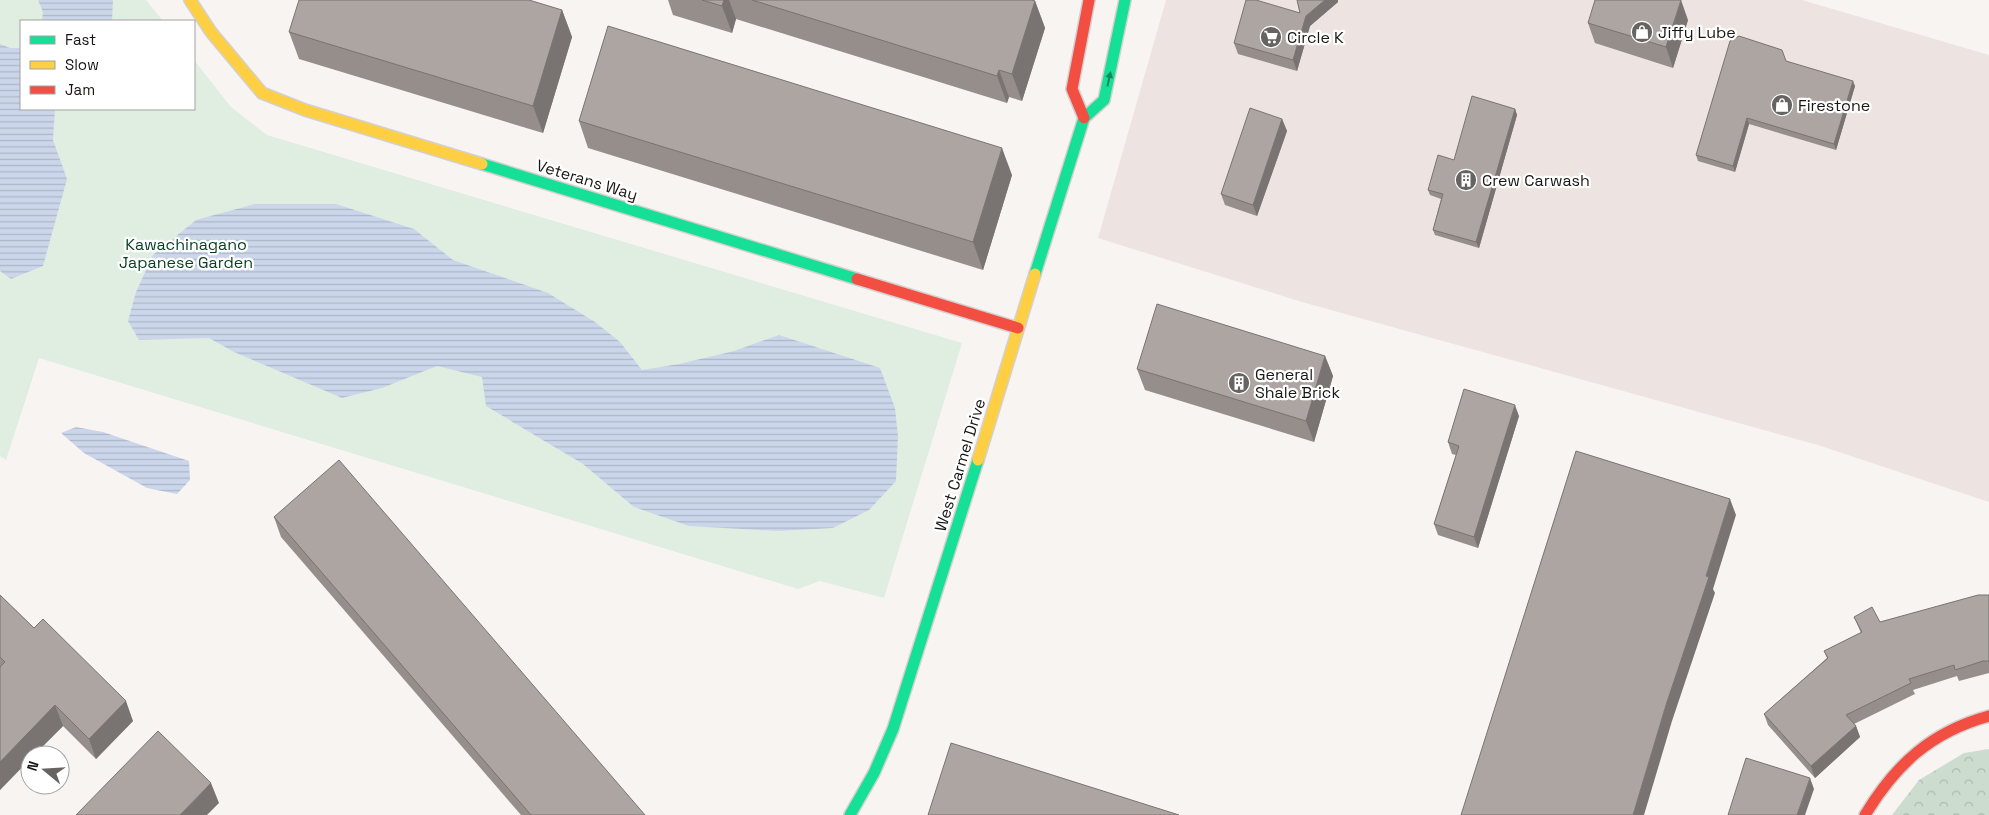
<svg xmlns="http://www.w3.org/2000/svg" width="1989" height="815" font-family="'Space Grotesk',sans-serif">
<defs>
<pattern id="forest-crowns" width="20" height="18" patternUnits="userSpaceOnUse" patternTransform="scale(1.25)"><rect width="20" height="18" fill="#ccdcce"/><path d="M2 6a3 3 0 1 1 6 0M12 15a3 3 0 1 1 6 0" fill="none" stroke="#aebcb0"/></pattern>
<pattern id="water-rules" width="6" height="5" patternUnits="userSpaceOnUse" patternTransform="scale(1.25)"><rect width="6" height="5" fill="#cbd6ea"/><path d="M0 2.5h6" fill="none" stroke="#aeb7c8"/></pattern>
</defs>
<rect width="100%" height="100%" fill="#f8f4f2"/>
<path fill="#ede3e0" d="M1166,0h636l187,55v447l-171,-57 -516,-143 -204,-64z"/>
<path fill="url(#forest-crowns)" d="M1989,749v66h-97l27,-35 45,-27z"/>
<path fill="#dfeee1" d="M0,0h146l17,21h-142v88h173v-49l37,47 36,28 695,208 -78,255 -64,-17 -22,8 -759,-231 -33,102 -6,-4z"/>
<g fill="url(#water-rules)">
<path d="M38,0h75l-1,21h-70l1,-9z"/>
<path d="M0,44l10,4h11v61h34l-2,31 14,39 -24,87 -32,13 -11,-8z"/>
<path d="M255,204h81l78,25 39,31 95,33 47,29 25,20 22,28 37,-6 55,-13 45,-16 101,33 15,40 3,28 -2,45 -27,29 -36,18 -55,3 -89,-5 -55,-19 -51,-43 -97,-58 -4,-29 -45,-11 -55,22 -40,10 -108,-46 -25,-14 -70,2 -11,-19 8,-29 17,-37 43,-35z"/>
<path d="M76,427l27,5 86,29 1,19 -13,14 -30,-6 -63,-35 -23,-20z"/>
</g>
<g fill="none" stroke-linecap="round" stroke-linejoin="round">
<g stroke="#d3d0cf" stroke-width="14">
<g id="fast">
<path d="M482,164l375,115"/>
<path d="M1035,274l49,-156 20,-18 21,-100"/>
<path d="M850,815l24,-42 19,-44 85,-269"/>
</g>
</g>
<g stroke="#d3d0cf" stroke-width="14">
<g id="slow">
<path d="M190,0l21,32 51,61 43,17 177,54"/>
<path d="M978,460l57,-186"/>
</g>
</g>
<g stroke="#d3d0cf" stroke-width="14">
<g id="jam">
<path d="M1084,118l-12,-29 17,-89"/>
<path d="M857,279l161,49"/>
<path d="M1865,815c31,-51 66,-83 124,-99"/>
</g>
</g>
<use href="#fast" stroke="#16e098" stroke-width="11"/>
<use href="#slow" stroke="#ffcf43" stroke-width="11"/>
<use href="#jam" stroke="#f24e42" stroke-width="11"/>
</g>
<g fill="#958e8a">
<path d="M668,0h364l3,1 10,27 -23,73 -13,-4 -2,6 -271,-84 -4,14 -59,-18z"/>
<path d="M1297,0h41v2l-28,24 -13,45 -59,-17 -4,-11 66,-30z"/>
<path d="M562,10l10,27 -29,96 -244,-74 -10,-27z"/>
<path d="M1688,20l-15,48 -78,-25 -7,-20z"/>
<path d="M1786,61l69,25 -19,64 -87,-26 -14,48 -37,-11 -2,-6z"/>
<path d="M1515,109l2,6 -38,133 -44,-13 -2,-5 8,-31 -11,-4 -2,-5 26,-30z"/>
<path d="M1282,119l5,12 -30,85 -32,-11 -4,-11z"/>
<path d="M579,121l433,54 -29,95 -395,-122z"/>
<path d="M1325,356l8,20 -19,66 -169,-52 -8,-21z"/>
<path d="M1519,416l-41,132 -40,-13 -4,-11 22,-69 -4,-1 -4,-12z"/>
<path d="M274,517l371,298h-124l-240,-278z"/>
<path d="M0,595l34,33 99,93 -37,38 -33,-33 -29,29h-4v4l-30,31z"/>
<path d="M1989,595v78l-30,8 -2,-5 -44,14 2,4 -61,30 2,2 4,11 -45,41 -47,-53 -4,-11 63,-56 -3,-7 37,-18 -7,-16 26,5z"/>
</g>
<g fill="#797471">
<path d="M724,0h5l7,19 -4,14 -10,-27z"/>
<path d="M1325,0h13v2l-28,24 -13,45 -4,-11 13,-44z"/>
<path d="M1681,0l7,20 -15,48 -7,-21z"/>
<path d="M1035,1l10,27 -23,73 -10,-27z"/>
<path d="M562,10l10,27 -29,96 -10,-27z"/>
<path d="M999,70l10,27 -2,6 -10,-27z"/>
<path d="M1853,81l2,5 -19,64 -2,-6z"/>
<path d="M1515,109l2,6 -38,133 -3,-6z"/>
<path d="M1747,118l2,6 -14,48 -2,-6z"/>
<path d="M1282,119l5,12 -30,85 -4,-11z"/>
<path d="M1002,148l10,27 -29,95 -10,-28z"/>
<path d="M1325,356l8,20 -19,66 -8,-21z"/>
<path d="M1515,405l4,11 -41,132 -4,-11z"/>
<path d="M1730,499l6,16 -23,74 2,4 -43,128 -28,94h-11l33,-110z"/>
<path d="M126,701l7,20 -37,38 -7,-20z"/>
<path d="M55,705l8,21 -29,29h-4v4l-30,31v-28z"/>
<path d="M1856,726l4,11 -45,41 -4,-12z"/>
<path d="M1810,778l4,11 -9,26h-8z"/>
<path d="M211,783l8,20 -12,12h-27z"/>
</g>
<g fill="#ada5a1" stroke="#797471">
<path d="M299,0h230l33,10 -29,96 -244,-74z"/>
<path d="M702,0h22l-2,6z"/>
<path d="M752,0h280l3,1 -23,73 -13,-4 -2,6z"/>
<path d="M1246,0h10l44,13 -3,-13h28l-19,16 -13,44 -59,-17z"/>
<path d="M1595,0h86l-15,47 -78,-24z"/>
<path d="M608,26l394,122 -29,94 -394,-121z"/>
<path d="M1739,36l43,14 4,11 67,20 -19,63 -87,-26 -14,48 -37,-11 34,-114z"/>
<path d="M1472,96l43,13 -39,133 -43,-12 10,-36 -15,-4 10,-35 16,5z"/>
<path d="M1250,108l32,11 -29,86 -32,-11z"/>
<path d="M1157,304l168,52 -19,65 -169,-52z"/>
<path d="M1464,389l51,16 -41,132 -40,-13 25,-78 -11,-4z"/>
<path d="M1576,451l154,48 -24,77 3,1 -43,128 -33,110h-172z"/>
<path d="M339,460l306,355h-114l-257,-298z"/>
<path d="M0,595l34,33 9,-9 83,82 -37,38 -34,-34 -55,57v-95l5,-5 -5,-5z"/>
<path d="M1978,595h11v66h-6l-28,9 -1,-5 -45,14 2,4 -65,32 10,11 -45,40 -47,-52 64,-56 -4,-7 38,-19 -8,-15 18,-10 8,15z"/>
<path d="M158,731l53,52 -31,32h-104z"/>
<path d="M951,743l228,72h-251z"/>
<path d="M1746,758l64,20 -13,37h-69z"/>
</g>
<defs><path id="oneway-solid" d="M-6-.8H1V-3.2L6.5 0L1 3.2V.8H-6Z" transform="scale(1.25)"/></defs>
<use fill="#17855d" href="#oneway-solid" transform="translate(1109 79) rotate(-78)"/>
<defs>
<g id="shop-disc" transform="scale(1.125)"><circle r="9.5" fill="#666462" stroke="#fff"/><path d="M-5-2.5h2.3a2.7 3.5 0 0 1 5.4 0H5L5.5 6h-11ZM-1.5-2.5h3a1.5 2.3 0 0 0-3 0Z" fill="#fff"/></g>
<g id="supermarket-disc" transform="scale(1.125)"><circle r="9.5" fill="#666462" stroke="#fff"/><path d="M-6-5.5h2.5l.6 2H6L4.5 2H-2.5L-4.4-4H-6ZM-1.5 3.2a1.3 1.3 0 1 0 .1 0ZM3 3.2a1.3 1.3 0 1 0 .1 0Z" fill="#fff"/></g>
<g id="building-disc" transform="scale(1.125)"><circle r="9.5" fill="#666462" stroke="#fff"/><path d="M-4-6H4V6H1V3H-1V6H-4ZM-2.5-4.3h1.7v1.8h-1.7ZM.8-4.3h1.7v1.8H.8ZM-2.5-1h1.7V.8h-1.7ZM.8-1h1.7V.8H.8Z" fill="#fff"/></g>
</defs>
<g fill-rule="evenodd">
<use href="#shop-disc" x="1642" y="32"/>
<use href="#supermarket-disc" x="1271" y="37"/>
<use href="#shop-disc" x="1782" y="105"/>
<use href="#building-disc" x="1466" y="180"/>
<use href="#building-disc" x="1239" y="383"/>
</g>
<g text-anchor="middle" dominant-baseline="central" stroke-width="4.5" stroke-linejoin="round" paint-order="stroke">
<g font-size="16" fill="#181615" stroke="#fff" text-anchor="start">
<text x="1658" y="32">Jiffy Lube</text>
<text x="1287" y="37">Circle K</text>
<text x="1798" y="105">Firestone</text>
<text x="1482" y="180">Crew Carwash</text>
<text x="1255" y="374">General<tspan x="1255" dy="18">Shale Brick</tspan></text>
</g>
<g font-size="16" fill="#181615" stroke="#fff">
<text transform="translate(587 180) rotate(17)">Veterans Way</text>
<text transform="translate(960 465) rotate(-73)">West Carmel Drive</text>
</g>
<g font-size="16" fill="#053e20" stroke="#fff">
<text x="186" y="244">Kawachinagano<tspan x="186" dy="18">Japanese Garden</tspan></text>
</g>
</g>
<rect x="20" y="20" width="175" height="90" fill="#ffffff" stroke="#a3a2a1"/>
<rect x="30" y="36" width="25" height="8" fill="#16e098" stroke="#a3a2a1"/>
<text x="65" y="45" font-size="15" fill="#181615">Fast</text>
<rect x="30" y="61" width="25" height="8" fill="#ffcf43" stroke="#a3a2a1"/>
<text x="65" y="70" font-size="15" fill="#181615">Slow</text>
<rect x="30" y="86" width="25" height="8" fill="#f24e42" stroke="#a3a2a1"/>
<text x="65" y="95" font-size="15" fill="#181615">Jam</text>
<g transform="translate(45 770) rotate(288)"><circle r="24" fill="#ffffff" stroke="#a3a2a1"/>
<path d="M0-4L9 19L0 12L-9 19Z" fill="#666462"/>
<text y="-8" font-size="14" font-weight="bold" text-anchor="middle" fill="#181615">N</text>
</g>
</svg>
